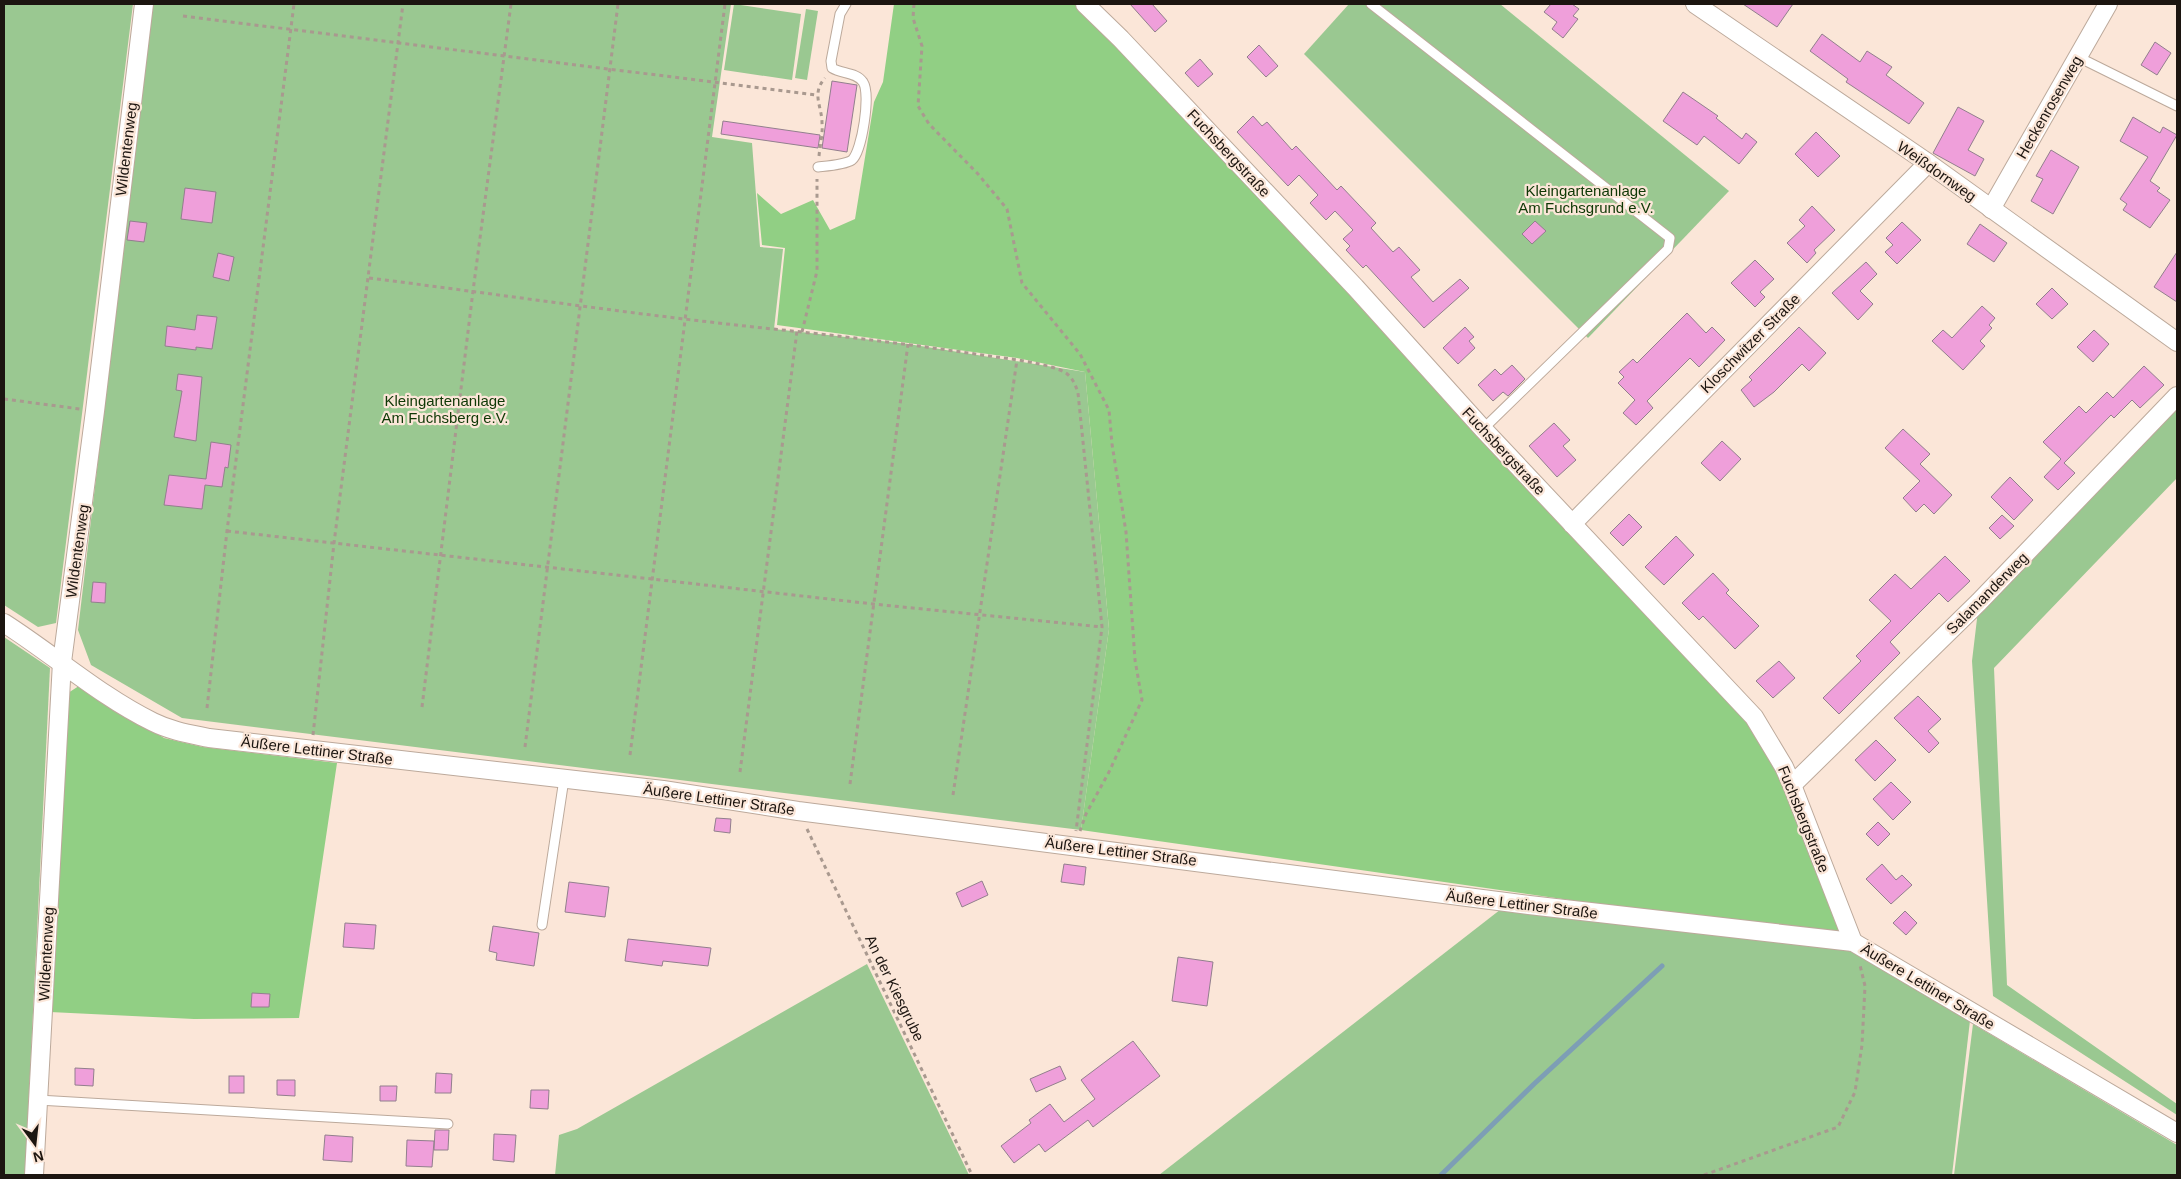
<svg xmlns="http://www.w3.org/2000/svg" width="2181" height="1179" font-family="Helvetica,sans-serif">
<rect width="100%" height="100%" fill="#fbe6d8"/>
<g fill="#9ac891">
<path d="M4,4h129l-77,619 -18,4 -34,-22z"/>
<path d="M152,4h579l-19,133 40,6 8,104 23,2 -9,80 134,15 177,28 24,257 -28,201 -899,-112 -91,-53 -13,-35z"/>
<path d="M734,4l67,10 -9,66 -68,-10z"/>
<path d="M1349,4h151l229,187 -141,147 -284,-284z"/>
<path d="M806,9l12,2 -11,69 -12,-2z"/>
<path d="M2177,396v82l-183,190 13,317 170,119v11l-184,-119 -21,-335 7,-59z"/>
<path d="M4,637l46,31 -25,507h-21z"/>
<path d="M1505,906l348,36 118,70 -19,163h-793z"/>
<path d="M867,964l102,211h-414l4,-40 18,-6z"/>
<path d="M1973,1024l204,121v30h-223z"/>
</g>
<g fill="#91cf84">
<path d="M894,4h191l669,713 95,223 -768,-110 28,-201 -24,-257 -68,-14 -240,-33 8,-77 -23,-3 -5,-52 24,21 32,-14 17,30 25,-11 19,-117 9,-20z"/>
<path d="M82,684l82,54 39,9 134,16 -38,255 -105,1 -144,-7 18,-319z"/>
</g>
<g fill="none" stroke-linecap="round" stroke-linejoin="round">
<path stroke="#7d9eb5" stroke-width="5" d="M1441,1175l93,-91 128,-118"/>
</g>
<g fill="#ef9fda" stroke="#927f8d">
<path d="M1130,4h22l15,17 -12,11z"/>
<path d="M1551,4h21l7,5 -6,7 5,3 -15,19 -11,-9 5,-7 -13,-10z"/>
<path d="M1743,4h50l-16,23z"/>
<path d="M1822,34l38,28 7,-11 25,16 -6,8 38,28 -15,21 -63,-42 2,-3 -38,-28z"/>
<path d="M2155,42l16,11 -14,22 -16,-10z"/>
<path d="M1259,45l19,21 -12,11 -19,-20z"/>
<path d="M1200,59l13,15 -15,13 -13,-14z"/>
<path d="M832,81l25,4 -10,67 -25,-4z"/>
<path d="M1683,92l35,24 -2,2 26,21 4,-6 11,9 -18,22 -35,-28 -7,9 -34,-24z"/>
<path d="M1958,107l26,14 -16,29 16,9 -9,17 -42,-23z"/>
<path d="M1253,116l9,10 5,-4 25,28 4,-4 41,44 4,-4 35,37 -5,5 22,24 6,-5 21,23 -9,7 22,25 27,-23 9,9 -45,40 -58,-63 -3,3 -17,-18 4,-4 -7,-7 10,-9 -18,-19 -9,9 -16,-17 8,-8 -19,-20 -11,11 -51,-54z"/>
<path d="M2133,117l27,16 3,-6 14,8 -27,46 10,7 -3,3 13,9 -20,28 -27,-18 4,-6 -7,-5 28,-42 -28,-16z"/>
<path d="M723,121l97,14 -2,13 -97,-14z"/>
<path d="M1816,132l24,24 -22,21 -23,-23z"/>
<path d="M2051,150l28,17 -26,47 -22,-13 12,-22 -7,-3z"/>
<path d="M185,188l31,4 -4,31 -31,-4z"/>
<path d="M1812,206l23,24 -21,20 2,3 -9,10 -20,-20 18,-17 -6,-6z"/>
<path d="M130,221l17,2 -3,19 -17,-2z"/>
<path d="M1535,221l11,10 -14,13 -10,-10z"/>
<path d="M1902,222l19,18 -24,24 -12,-12 8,-7 -7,-7z"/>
<path d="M1980,224l27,19 -13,19 -27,-18z"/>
<path d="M2177,252v50l-23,-15z"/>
<path d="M218,253l16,4 -5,24 -16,-4z"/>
<path d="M1755,260l19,19 -14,13 5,5 -10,10 -24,-24z"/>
<path d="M1866,262l11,12 -17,17 13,13 -15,16 -26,-27z"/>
<path d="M2052,288l16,16 -16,15 -16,-15z"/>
<path d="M1982,306l13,12 -6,7 3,3 -12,13 5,5 -22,24 -31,-29 11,-11 9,8z"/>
<path d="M1687,313l19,20 6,-6 13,13 -26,27 -9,-9 -43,43 6,7 -17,17 -13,-12 12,-13 -17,-17 6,-6 -5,-5 14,-13 4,4z"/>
<path d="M197,315l20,2 -5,32 -16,-2v3l-31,-4 2,-20 28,4z"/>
<path d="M1465,327l9,10 -5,4 6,7 -17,16 -15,-16z"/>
<path d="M1799,327l27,26 -17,18 -7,-7 -28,28 -20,15 -13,-17 11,-10 -3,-3z"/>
<path d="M2094,330l15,14 -16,18 -16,-15z"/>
<path d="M1512,365l13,14 -17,17 -5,-4 -10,9 -15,-16 17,-16 6,6z"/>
<path d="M2144,366l20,19 -24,23 -8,-8 -18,18 -3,-3 -47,48 11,10 -17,17 -14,-13 17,-18 -18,-17 36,-36 7,7 21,-21 6,6z"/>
<path d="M178,374l24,3 -6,64 -22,-4 8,-46 -6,-1z"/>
<path d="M1554,423l16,17 -7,6 13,14 -19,17 -28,-31z"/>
<path d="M1903,429l27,25 -10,10 32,31 -18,19 -10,-10 -8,8 -13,-14 17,-17 -35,-33z"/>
<path d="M1722,441l19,18 -21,22 -19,-18z"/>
<path d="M211,442l20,3 -3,23 -3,-1 -3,20 -17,-2 -3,24 -38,-4 5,-30 37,4z"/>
<path d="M2010,477l23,23 -19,20 -23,-23z"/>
<path d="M1629,514l13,13 -19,19 -13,-13z"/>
<path d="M2002,515l12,11 -14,13 -11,-11z"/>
<path d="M1676,536l18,19 -30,30 -19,-18z"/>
<path d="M1945,556l25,25 -22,21 -9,-9 -49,49 10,11 -61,61 -16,-16 38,-37 -5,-5 35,-35 -22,-21 26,-26 16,15z"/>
<path d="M1713,573l16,17 -3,3 33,33 -24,23 -32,-33 -4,4 -17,-17z"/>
<path d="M93,582l13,1 -1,20 -14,-1z"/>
<path d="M1779,661l16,17 -22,20 -17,-17z"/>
<path d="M1918,696l23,23 -13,12 11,12 -10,10 -35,-35z"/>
<path d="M1876,740l20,20 -21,21 -20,-21z"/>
<path d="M1891,782l20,20 -18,18 -20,-21z"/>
<path d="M716,818l15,1 -1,14 -16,-2z"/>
<path d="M1878,822l12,12 -12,12 -12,-12z"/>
<path d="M1064,864l22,3 -2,18 -23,-3z"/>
<path d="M1882,864l14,16 6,-5 10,10 -21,19 -25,-25z"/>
<path d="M982,881l6,14 -26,12 -6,-14z"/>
<path d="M569,882l40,5 -4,30 -40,-5z"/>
<path d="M1905,911l12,12 -11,12 -13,-12z"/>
<path d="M345,923l31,2 -2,24 -31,-2z"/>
<path d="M493,926l46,7 -5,33 -38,-6 1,-7 -8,-2z"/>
<path d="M628,939l83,9 -3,18 -45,-5 -1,5 -37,-5z"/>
<path d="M1178,957l35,5 -6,44 -35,-5z"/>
<path d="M252,993l18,1 -1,13h-18z"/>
<path d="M1133,1041l27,35 -67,51 -5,-7 -43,32 -6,-8 -25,19 -13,-17 30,-23 -2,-3 21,-16 14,18 31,-23 -14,-19z"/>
<path d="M1060,1066l6,13 -30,13 -6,-13z"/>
<path d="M75,1068l19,1 -1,17 -18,-1z"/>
<path d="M436,1073l16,1 -1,19h-16z"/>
<rect x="229" y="1076" width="15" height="17"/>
<path d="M277,1080h18v16l-18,-1z"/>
<path d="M380,1086h17l-1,15h-16z"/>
<path d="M531,1090h18l-1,19 -18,-1z"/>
<path d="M435,1130h14l-1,20h-14z"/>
<path d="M494,1134l22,1 -2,27 -21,-2z"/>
<path d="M325,1135l28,2 -1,25 -29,-2z"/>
<path d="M407,1140l27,1 -2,26 -26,-1z"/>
</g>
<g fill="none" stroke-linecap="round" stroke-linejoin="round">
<g stroke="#bca99b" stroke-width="11">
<g id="lane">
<path d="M1371,4l299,234 -2,11 -185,180"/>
<path d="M2078,57l99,49"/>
<path d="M818,167c9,-1 26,-2 34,-7 10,-9 19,-66 11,-78 -7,-10 -21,-8 -31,-14l-1,-7 9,-47 6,-10"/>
<path d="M542,925l22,-146"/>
<path d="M38,1100l410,24"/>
</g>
</g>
<g stroke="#bca99b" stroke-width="20">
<g id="street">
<path d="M1085,4l36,35 234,248 128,142 271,288 30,50 8,18 61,157"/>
<path d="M1695,4l233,159 249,179"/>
<path d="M1991,209l117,-205"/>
<path d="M1572,524l356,-361"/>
<path d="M4,623c50,32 96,73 149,99 18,9 37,12 56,16l454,52 135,21 731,94 324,37 324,191"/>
<path d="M1792,785l187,-183 198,-206"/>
<path d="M34,1175l28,-513 33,-251 49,-407"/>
</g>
</g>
<g stroke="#a9998f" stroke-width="3" stroke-dasharray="4 4" stroke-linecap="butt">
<path d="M914,4l-1,14 9,28 -4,60 11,18 49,50 29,35 15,74 58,71 29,56 3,34 14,88 9,128 7,40 -33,72 -23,42 -6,17"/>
<path d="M183,16l634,79"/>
<path d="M819,156c1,-11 4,-22 3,-33 0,-17 -11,-29 3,-45"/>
<path d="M369,278c135,17 269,37 404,51 68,7 135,15 202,25 26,4 62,7 85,16 11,4 15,13 18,23l24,234 -26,204"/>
<path d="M802,332l15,-61v-92"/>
<path d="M4,399l76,10"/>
<path d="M227,531l646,73 229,23"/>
<path d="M422,707l51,-416 38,-287"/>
<path d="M207,708l20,-177 67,-527"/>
<path d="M313,735l21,-192 69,-539"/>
<path d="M525,747l93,-743"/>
<path d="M630,755l95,-751"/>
<path d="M740,772l57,-441"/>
<path d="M850,784l58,-440"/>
<path d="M953,795l64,-435"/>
<path d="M807,829l165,346"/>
<path d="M1704,1175l134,-48 17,-35 7,-47 3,-59 -5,-21"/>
</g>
<use href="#lane" stroke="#fff" stroke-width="9"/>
<use href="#street" stroke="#fff" stroke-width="18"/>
</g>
<g text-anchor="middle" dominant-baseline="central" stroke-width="4.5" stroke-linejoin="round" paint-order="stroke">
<g font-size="15" fill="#1c1510" stroke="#fbe6d8">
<text transform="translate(2049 107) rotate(-60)">Heckenrosenweg</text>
<text transform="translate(126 149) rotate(-83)">Wildentenweg</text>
<text transform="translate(1229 153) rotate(47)">Fuchsbergstraße</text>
<text transform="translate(1937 171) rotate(35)">Weißdornweg</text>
<text transform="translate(1750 343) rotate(-45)">Kloschwitzer Straße</text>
<text transform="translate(1504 451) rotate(47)">Fuchsbergstraße</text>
<text transform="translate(77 551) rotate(-82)">Wildentenweg</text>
<text transform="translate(1987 593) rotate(-45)">Salamanderweg</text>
<text transform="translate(317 750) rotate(7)">Äußere Lettiner Straße</text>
<text transform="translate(719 799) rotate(8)">Äußere Lettiner Straße</text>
<text transform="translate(1804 819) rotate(68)">Fuchsbergstraße</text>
<text transform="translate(1121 851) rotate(7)">Äußere Lettiner Straße</text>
<text transform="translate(1522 904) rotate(7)">Äußere Lettiner Straße</text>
<text transform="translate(46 954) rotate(-87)">Wildentenweg</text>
<text transform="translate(1928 986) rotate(31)">Äußere Lettiner Straße</text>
<text transform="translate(895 988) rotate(64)">An der Kiesgrube</text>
</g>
<g font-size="15" fill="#0e3805" stroke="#fbe6d8">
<text x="1586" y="190">Kleingartenanlage<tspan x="1586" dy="17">Am Fuchsgrund e.V.</tspan></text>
<text x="445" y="400">Kleingartenanlage<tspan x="445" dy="17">Am Fuchsberg e.V.</tspan></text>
</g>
</g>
<rect width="2181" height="1179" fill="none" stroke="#1c1510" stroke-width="10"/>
<g transform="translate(35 1144) rotate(165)" stroke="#fbe6d8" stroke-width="4" paint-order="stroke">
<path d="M0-4L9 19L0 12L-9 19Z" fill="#1c1510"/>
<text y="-8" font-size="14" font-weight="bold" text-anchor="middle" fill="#1c1510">N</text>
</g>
</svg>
